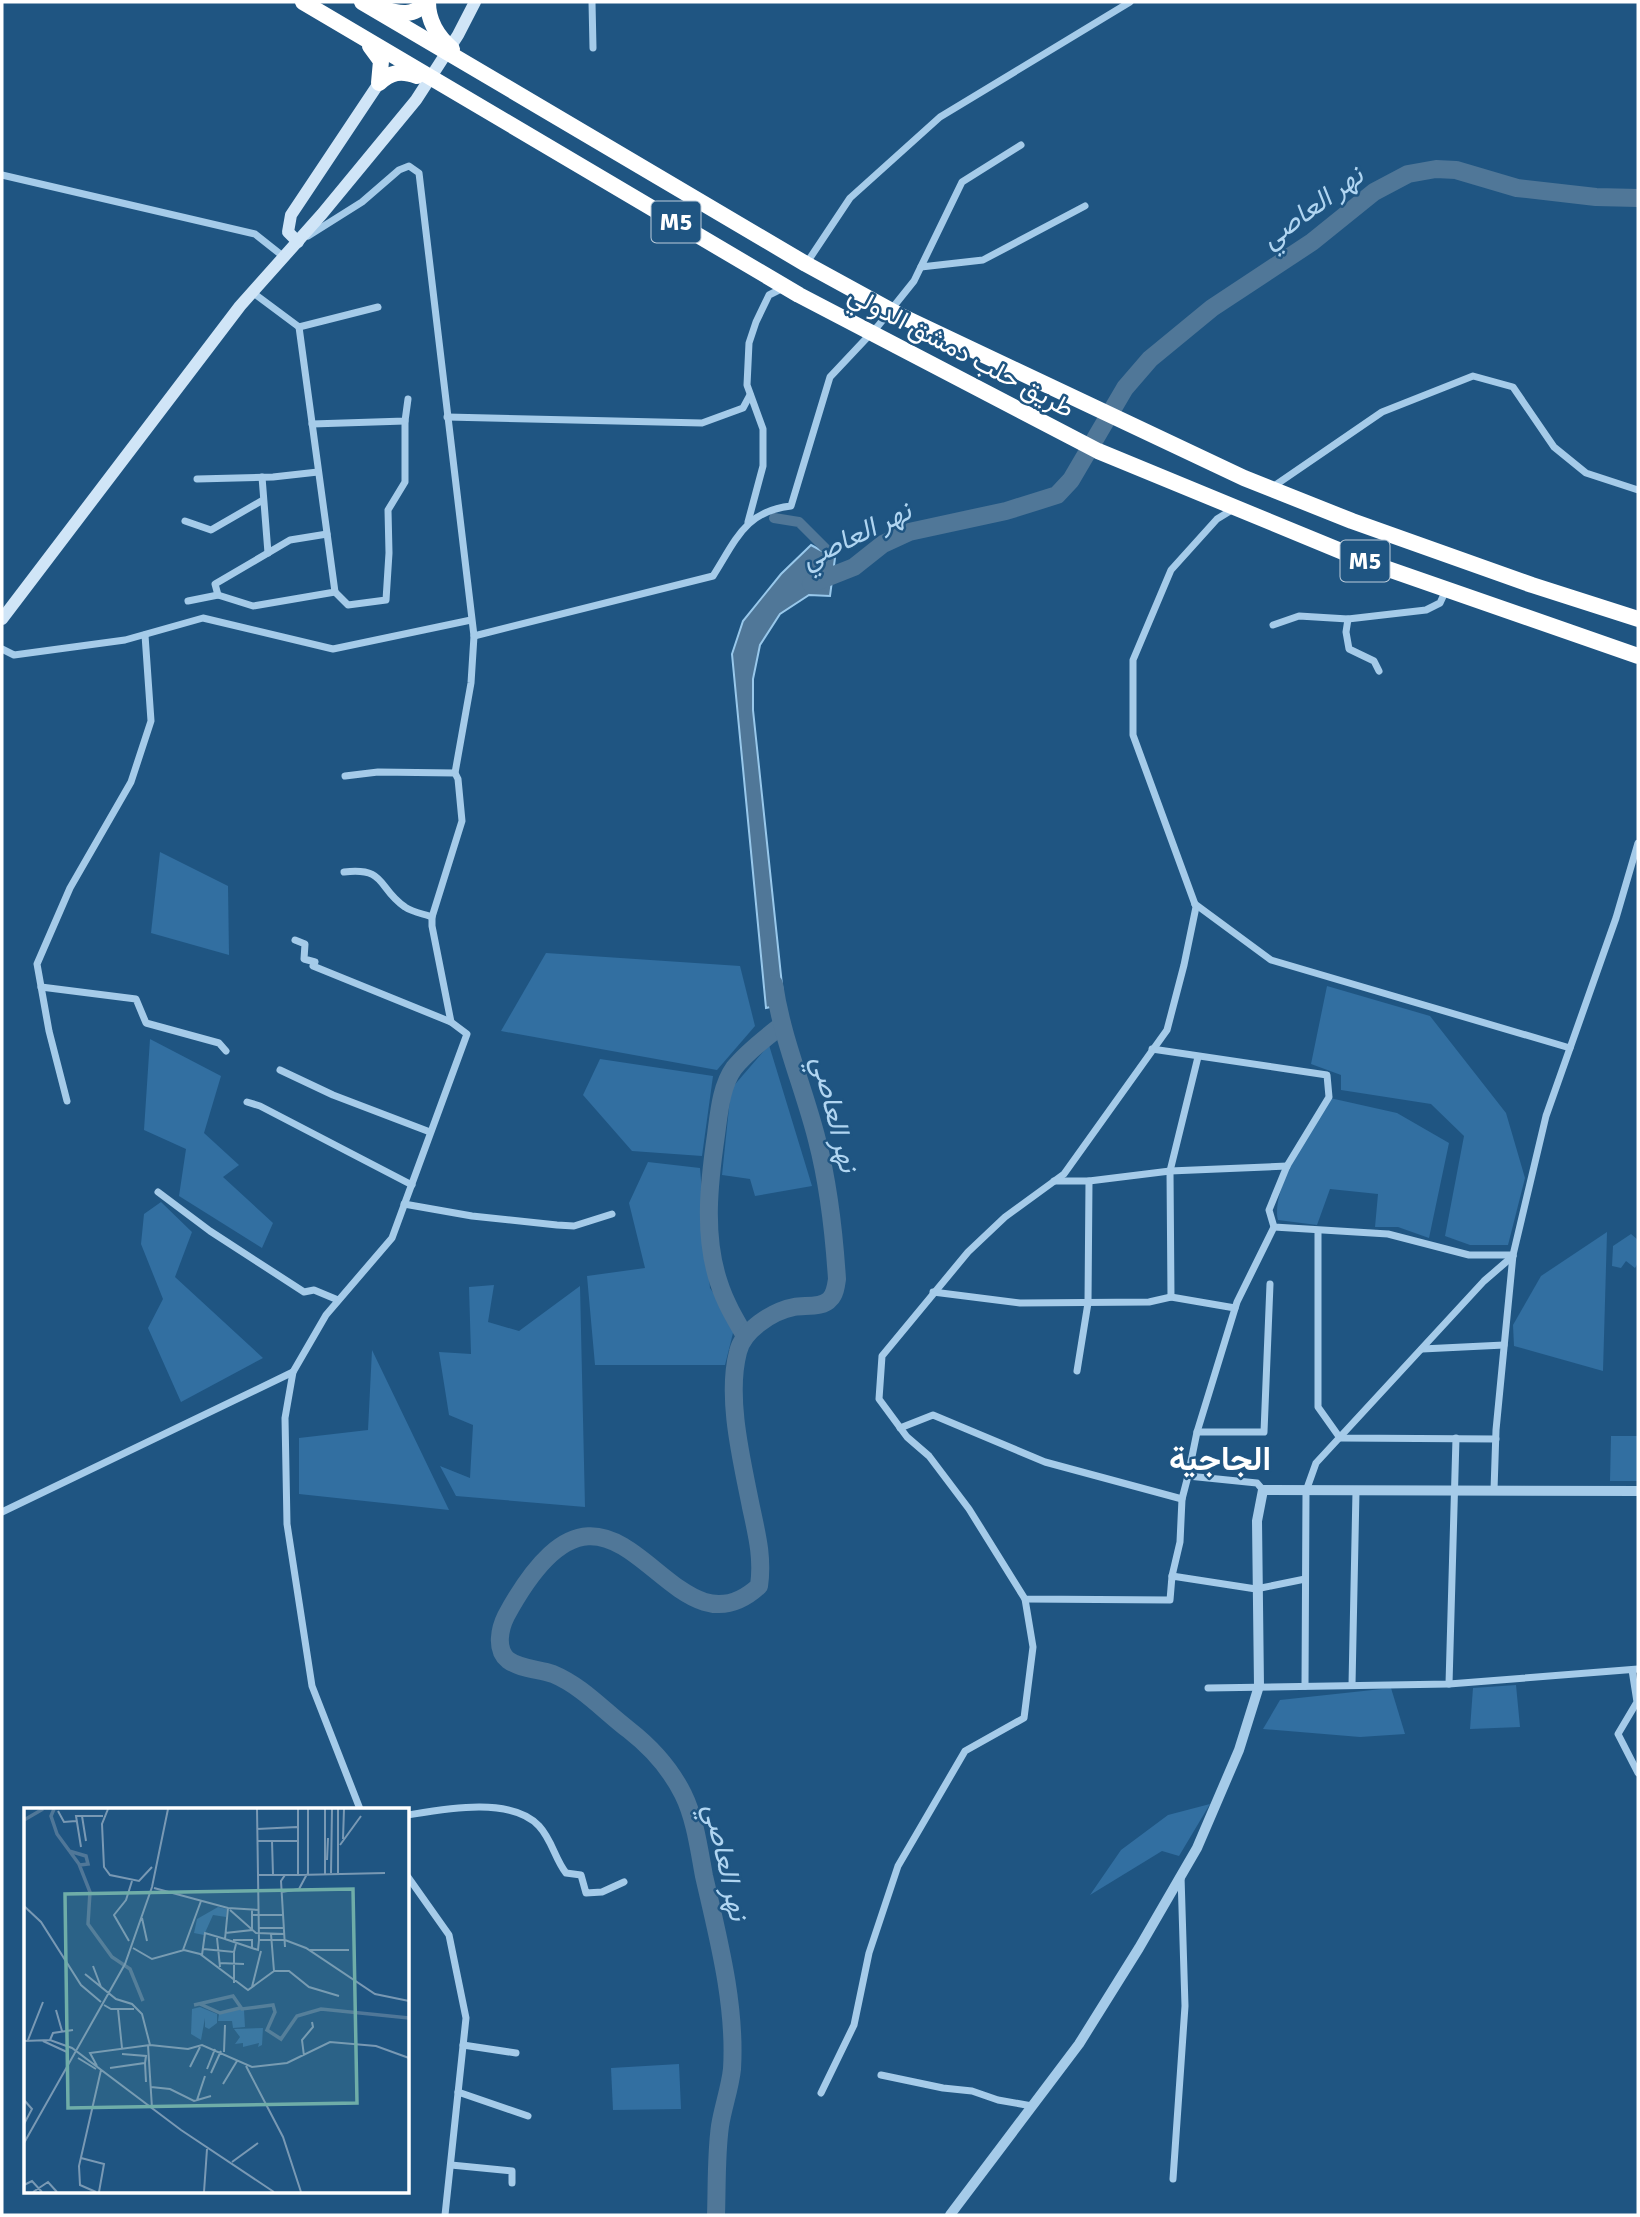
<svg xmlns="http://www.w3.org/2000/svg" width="1640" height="2217" font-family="Signika,Vazirmatn,sans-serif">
<rect width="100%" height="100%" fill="#1f5582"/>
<g fill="#326fa1">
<path d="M160,852l68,34 1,69 -78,-22z"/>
<path d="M546,953l194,13 15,60 -38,44 -216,-39z"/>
<path d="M1327,986l103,30 76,97 19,65 -17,67h-38l-25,-9 19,-100 -33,-32 -90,-14v-15l-30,-11z"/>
<path d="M150,1039l71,37 -17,57 35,32 -16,12 50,46 -11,25 -83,-52 7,-47 -42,-19z"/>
<path d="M769,1045l43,141 -57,10 -5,-17 -28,-4 9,-86z"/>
<path d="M600,1059l113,17 -11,80 -70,-5 -49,-56z"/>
<path d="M1330,1098l67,15 52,30 -20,95 -31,-11h-23l3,-33 -48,-5 -13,36 -39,-5c-7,-34 35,-92 52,-122z"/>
<path d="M648,1162l52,6 10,120 25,37 -10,40h-130l-8,-89 58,-8 -16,-65z"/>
<path d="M161,1202l31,30 -17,45 88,81 -82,44 -33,-74 15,-29 -22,-55 3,-30z"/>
<path d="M1607,1232l-4,139 -89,-25 -1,-21 28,-49z"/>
<path d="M1631,1234l7,6v23l-3,5 -9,-7 -5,7 -9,-2 1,-20z"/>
<path d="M494,1285l-6,37 31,9 61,-45 5,221 -129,-11 -16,-30 30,12 3,-53 -24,-10 -10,-63 32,2 -2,-67z"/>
<path d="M372,1350l77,160 -150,-16v-56l69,-8z"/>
<path d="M1611,1436h27v45h-28z"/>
<path d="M1516,1685l4,42 -50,2 3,-41z"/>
<path d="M1391,1688l14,46 -45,3 -97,-8 17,-29z"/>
<path d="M1210,1804l-31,52 -17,-5 -72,44 31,-45 47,-35z"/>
<path d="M679,2064l2,45 -68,1 -2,-42z"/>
</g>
<path fill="#507798" stroke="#98c8eb" stroke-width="2" d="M811,545l24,13 -5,38 -21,-1 -29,19 -20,31 -7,34v31l31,294 -18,4 -34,-354 11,-33 38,-47z"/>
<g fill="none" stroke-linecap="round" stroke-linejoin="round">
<path stroke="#507798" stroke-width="10" d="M774,518l25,4 27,27"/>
<g stroke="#507798" stroke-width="18">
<path d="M811,584l43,-17 29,-23 26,-12 97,-21 51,-16 14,-15 54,-92 25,-29 62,-51 100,-66 62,-50 34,-18 28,-5 20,1 61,18 79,9 42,1"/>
<path d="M745,1336c-10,-17 -20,-34 -26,-53 -16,-47 -10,-100 -3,-148 3,-22 5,-49 18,-67 13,-16 31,-30 48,-43"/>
<path d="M716,2215c1,-29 0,-60 4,-89 3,-19 10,-38 12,-57 4,-64 -14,-132 -28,-193 -5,-27 -9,-58 -21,-82 -13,-26 -31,-46 -54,-64 -25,-19 -47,-44 -76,-56 -14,-5 -33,-5 -45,-14 -13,-11 -8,-32 -2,-44 110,-203 160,56 253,-30 4,-28 -2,-51 -8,-79 -9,-46 -25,-109 -13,-155 5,-22 35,-41 56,-45 11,-2 29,1 36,-8 5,-5 6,-13 7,-20 -3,-46 -8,-93 -20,-139 -13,-52 -35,-101 -43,-156"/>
</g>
<g stroke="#a5cbe9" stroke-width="7">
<path d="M592,2l1,46"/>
<path d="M2,175l253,59 29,23"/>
<path d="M308,236l54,-34 37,-32 10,-4 10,7 55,463 -3,47 -16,90 3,6 4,42 -30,96v9l19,96 16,12 -75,204 -66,77 -33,57 -8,46 2,106 25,162 48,123"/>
<path d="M806,264l44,-66 90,-81 190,-115"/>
<path d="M921,267l62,-7 102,-54"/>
<path d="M252,292l47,35 79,-20"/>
<path d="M447,417l255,6 41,-15 7,-13"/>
<path d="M312,424l93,-3 3,-22"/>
<path d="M262,477l6,76"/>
<path d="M197,479l76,-2 45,-5"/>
<path d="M1271,488l111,-76 91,-36 40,11 41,60 32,26 52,17"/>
<path d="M1235,508l-18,11 -46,51 -38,90v75l63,172 -12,58 -17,65 -103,144 -59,43 -37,35 -86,104 -3,43 28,38 22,19 40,53 56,90 145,1 2,-24 84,13 49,-10"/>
<path d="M185,521l26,9 52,-30"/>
<path d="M748,522l15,-56v-37l-16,-44 2,-42 7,-21 13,-27 16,-8"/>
<path d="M335,592l13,13 38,-5 3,-47 -1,-43 17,-28v-61"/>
<path d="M218,595l-3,-11 75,-44 37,-6"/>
<path d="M188,601l30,-6 35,11 82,-14 -36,-265"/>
<path d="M1348,619l-2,13 3,17 25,12 5,10"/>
<path d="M1273,625l26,-9 49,3 78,-9 14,-7 6,-13"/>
<path d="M474,636l239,-60c23,-36 32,-65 78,-70l39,-129 48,-51 36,-45 48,-99 59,-37"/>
<path d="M2,649l12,6 111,-15 78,-22 130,31 138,-29"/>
<path d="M345,776l33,-4 77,1"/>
<path d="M344,872c43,-5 33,16 61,35 7,5 19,7 27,10"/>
<path d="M1195,904l76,56 299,88"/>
<path d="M295,940l10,4 -1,15 11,3 -2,4 138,56"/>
<path d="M41,987l95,12 10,24 73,20 7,8"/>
<path d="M1152,1049l175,26 2,22 -42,69 -18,44 5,17 114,7 81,21h44"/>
<path d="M1198,1057l-28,114 1,126 64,11"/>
<path d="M280,1070l53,25 97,37"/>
<path d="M67,1101l-18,-70 -12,-67 33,-76 61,-106 20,-61 -6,-86"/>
<path d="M247,1102l13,4 152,79"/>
<path d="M1054,1181h35l81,-10 117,-5"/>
<path d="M158,1192l52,39 94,61 10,-2 24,10"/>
<path d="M404,1204l68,12 85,9 17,1 38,-12"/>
<path d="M1318,1231v176l22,31 156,1"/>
<path d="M933,1292l87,11 129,-1 22,-5"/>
<path d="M1422,1349l82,-4"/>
<path d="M1077,1371l11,-68 1,-122"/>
<path d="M900,1428l33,-13 112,47 137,37"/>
<path d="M1197,1432h67l6,-148"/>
<path d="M1263,1490l-6,-7 -69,-7 9,-44 40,-130 37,-75"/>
<path d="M1494,1490l2,-60 17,-175 33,-139 70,-198 22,-75"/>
<path d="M2,1512l291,-140"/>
<path d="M1172,1576l8,-34 2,-43 6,-23"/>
<path d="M1632,1670l5,32 -19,32 20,39"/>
<path d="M1449,1684l7,-246"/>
<path d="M1352,1685l4,-194"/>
<path d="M1305,1686l1,-195 10,-28 168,-182 29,-25"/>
<path d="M1208,1688l241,-4 189,-15"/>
<path d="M408,1815c36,-6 103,-19 131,11 13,14 16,33 27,47l15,2 5,18 16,-1 22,-10"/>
<path d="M408,1877l41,58 17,83 -21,197"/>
<path d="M463,2045l53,8"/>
<path d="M881,2075l62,13 29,3 26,9 34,6"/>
<path d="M458,2092l70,24"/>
<path d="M821,2093l33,-68 15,-72 29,-87 67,-115 59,-33 9,-71 -8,-48"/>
<path d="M451,2165l61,6v12"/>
<path d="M1173,2179l12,-173 -4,-130"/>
</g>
<path stroke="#a5cbe9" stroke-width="10" d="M950,2215l129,-171 60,-96 58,-100 42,-98 20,-64 -2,-165 6,-31 375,1"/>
<g stroke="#d0e5f7" stroke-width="12">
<path d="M298,242l-10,-10 3,-17 88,-132"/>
<path d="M2,619l238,-313 82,-92 94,-114 42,-65 17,-33"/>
</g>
<g stroke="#fff" stroke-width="16">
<path d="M303,2l496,293 299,156 267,110 273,95"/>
<path d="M362,2l444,262 95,52 343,162 108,43 180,64 106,34"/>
<path d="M428,2c0,19 10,35 24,47"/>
<path d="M383,9c16,5 32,8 42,-7"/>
<path d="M370,46l11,15 -2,22c12,-11 22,-13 38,-7"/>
</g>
</g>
<g text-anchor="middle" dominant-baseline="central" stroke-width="5" stroke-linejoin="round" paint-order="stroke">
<g fill="#1f5582" stroke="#bcccda" stroke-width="2">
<rect x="651.5" y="201.5" width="49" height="41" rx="5"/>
<rect x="1340.5" y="540.5" width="49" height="41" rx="5"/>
</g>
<g font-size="24" font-weight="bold" fill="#fff">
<text x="676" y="222">M5</text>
<text x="1365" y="561">M5</text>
</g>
<g font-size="26" fill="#fff" stroke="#1f5582">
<text transform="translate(961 352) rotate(28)">طريق حلب دمشق الدولي</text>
</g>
<g font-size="28" font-style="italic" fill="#b0d5f1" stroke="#1f5582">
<text transform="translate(1312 207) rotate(-36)">نهر العاصي</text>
<text transform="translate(856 535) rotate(-26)">نهر العاصي</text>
<text transform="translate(835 1114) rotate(76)">نهر العاصي</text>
<text transform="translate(726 1862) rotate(77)">نهر العاصي</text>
</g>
<g font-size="33" font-weight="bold" fill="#fff" stroke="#1f5582">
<text x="1220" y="1459">الجاجية</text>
</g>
</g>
<g transform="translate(24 1808)">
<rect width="385" height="385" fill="#1f5582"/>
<path d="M194,99l9,2 -1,8 -13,-2 -9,20 -10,-2 3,-14zM176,199l17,7v9l-8,6 -4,-2v-9l-4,22 -10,-6 1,-25zM215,201l5,1 1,17 -12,1 -1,-7h-14l1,-7zM239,220l-1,17 -4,2 1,-4 -16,4v-4l-8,1 5,-7 -6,-8z" fill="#326fa1"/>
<path fill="none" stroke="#507798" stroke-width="3.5" d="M30,1l-3,7 6,18 22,30 11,28 -2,32 24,33 18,12 13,32M0,12l19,-11M45,43l17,5 2,8 -8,1M176,196l20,9 20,-5M170,197l39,-9 9,13 31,-4 2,7 -8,18 14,9 16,-23 24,-7 88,9"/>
<path fill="none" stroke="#7999b4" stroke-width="2" d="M84,1l-6,15 2,43 6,8 29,6 13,-14M233,1l2,131h26l21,8 69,46 34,7M284,1v65M301,1v65M34,3l6,11 12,-1M58,8l4,25M233,21l40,-2M319,31l1,-30M234,33h40M248,33l1,34M316,37l21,-29M57,39l-5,-31h27M303,52l1,-22M307,65l1,-64M314,65v-64M234,67h40v-66M261,67l-4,6 4,66M274,67l87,-2M130,80l74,20 31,2M258,84l17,-3 8,-15M0,98l17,16 40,63 20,17M206,102l26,23 29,1M228,107h32M118,110l5,23M235,120h25M201,125l27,-3v-20M193,130l3,29M201,131l33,11 1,-10M209,132h19v9M105,133l-15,-26 12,-15 6,-19M109,140l19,11 32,-9 16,4 48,36 26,-19 -3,-37M179,141l31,3 2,-8M159,142l18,-49M286,142h39M178,147l3,-22 20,6 3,-31M195,155l25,1M69,158l8,21M250,163h15l20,16 30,9M61,166l31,25 16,5 10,10 8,31M210,175v-31M228,179l9,-36M80,197l7,4h23M94,201l4,39M32,202l6,21M4,232l15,-38M26,232l3,-7 20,-3M0,233l26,-1 22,8 109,82 93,62M19,233l24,11M124,237l4,63M200,244l1,-27M98,246l24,2 -1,7M280,248l-2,-16 11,-13 -1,-5M54,250l18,11M73,258l-7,-13 60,-8 38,4 14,-4 50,22 35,-4 43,-21 46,4 33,12M222,258l37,71 18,55M166,259l10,-20M86,260l35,-5 1,19M183,261l8,-20M187,265l10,-22M199,276l14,-23M127,279l19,2 24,12 17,-5M0,292l8,9 -8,15M173,292l8,-24M0,335l101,-179 27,-77 16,-78M57,350l23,6 -5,28M208,354l26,-19M0,377l8,-4 10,11M9,384l15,-10 9,10M72,384l-16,-7 -1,-19 22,-96M180,384l3,-43"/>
<path fill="#6fada8" fill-opacity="0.15" stroke="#6fada8" stroke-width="3.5" d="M329,81l4,214 -289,5 -3,-214z"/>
<rect width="385" height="385" fill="none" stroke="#fff" stroke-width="3.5"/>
</g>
<rect width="1640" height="2217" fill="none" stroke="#ffffff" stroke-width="7"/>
</svg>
